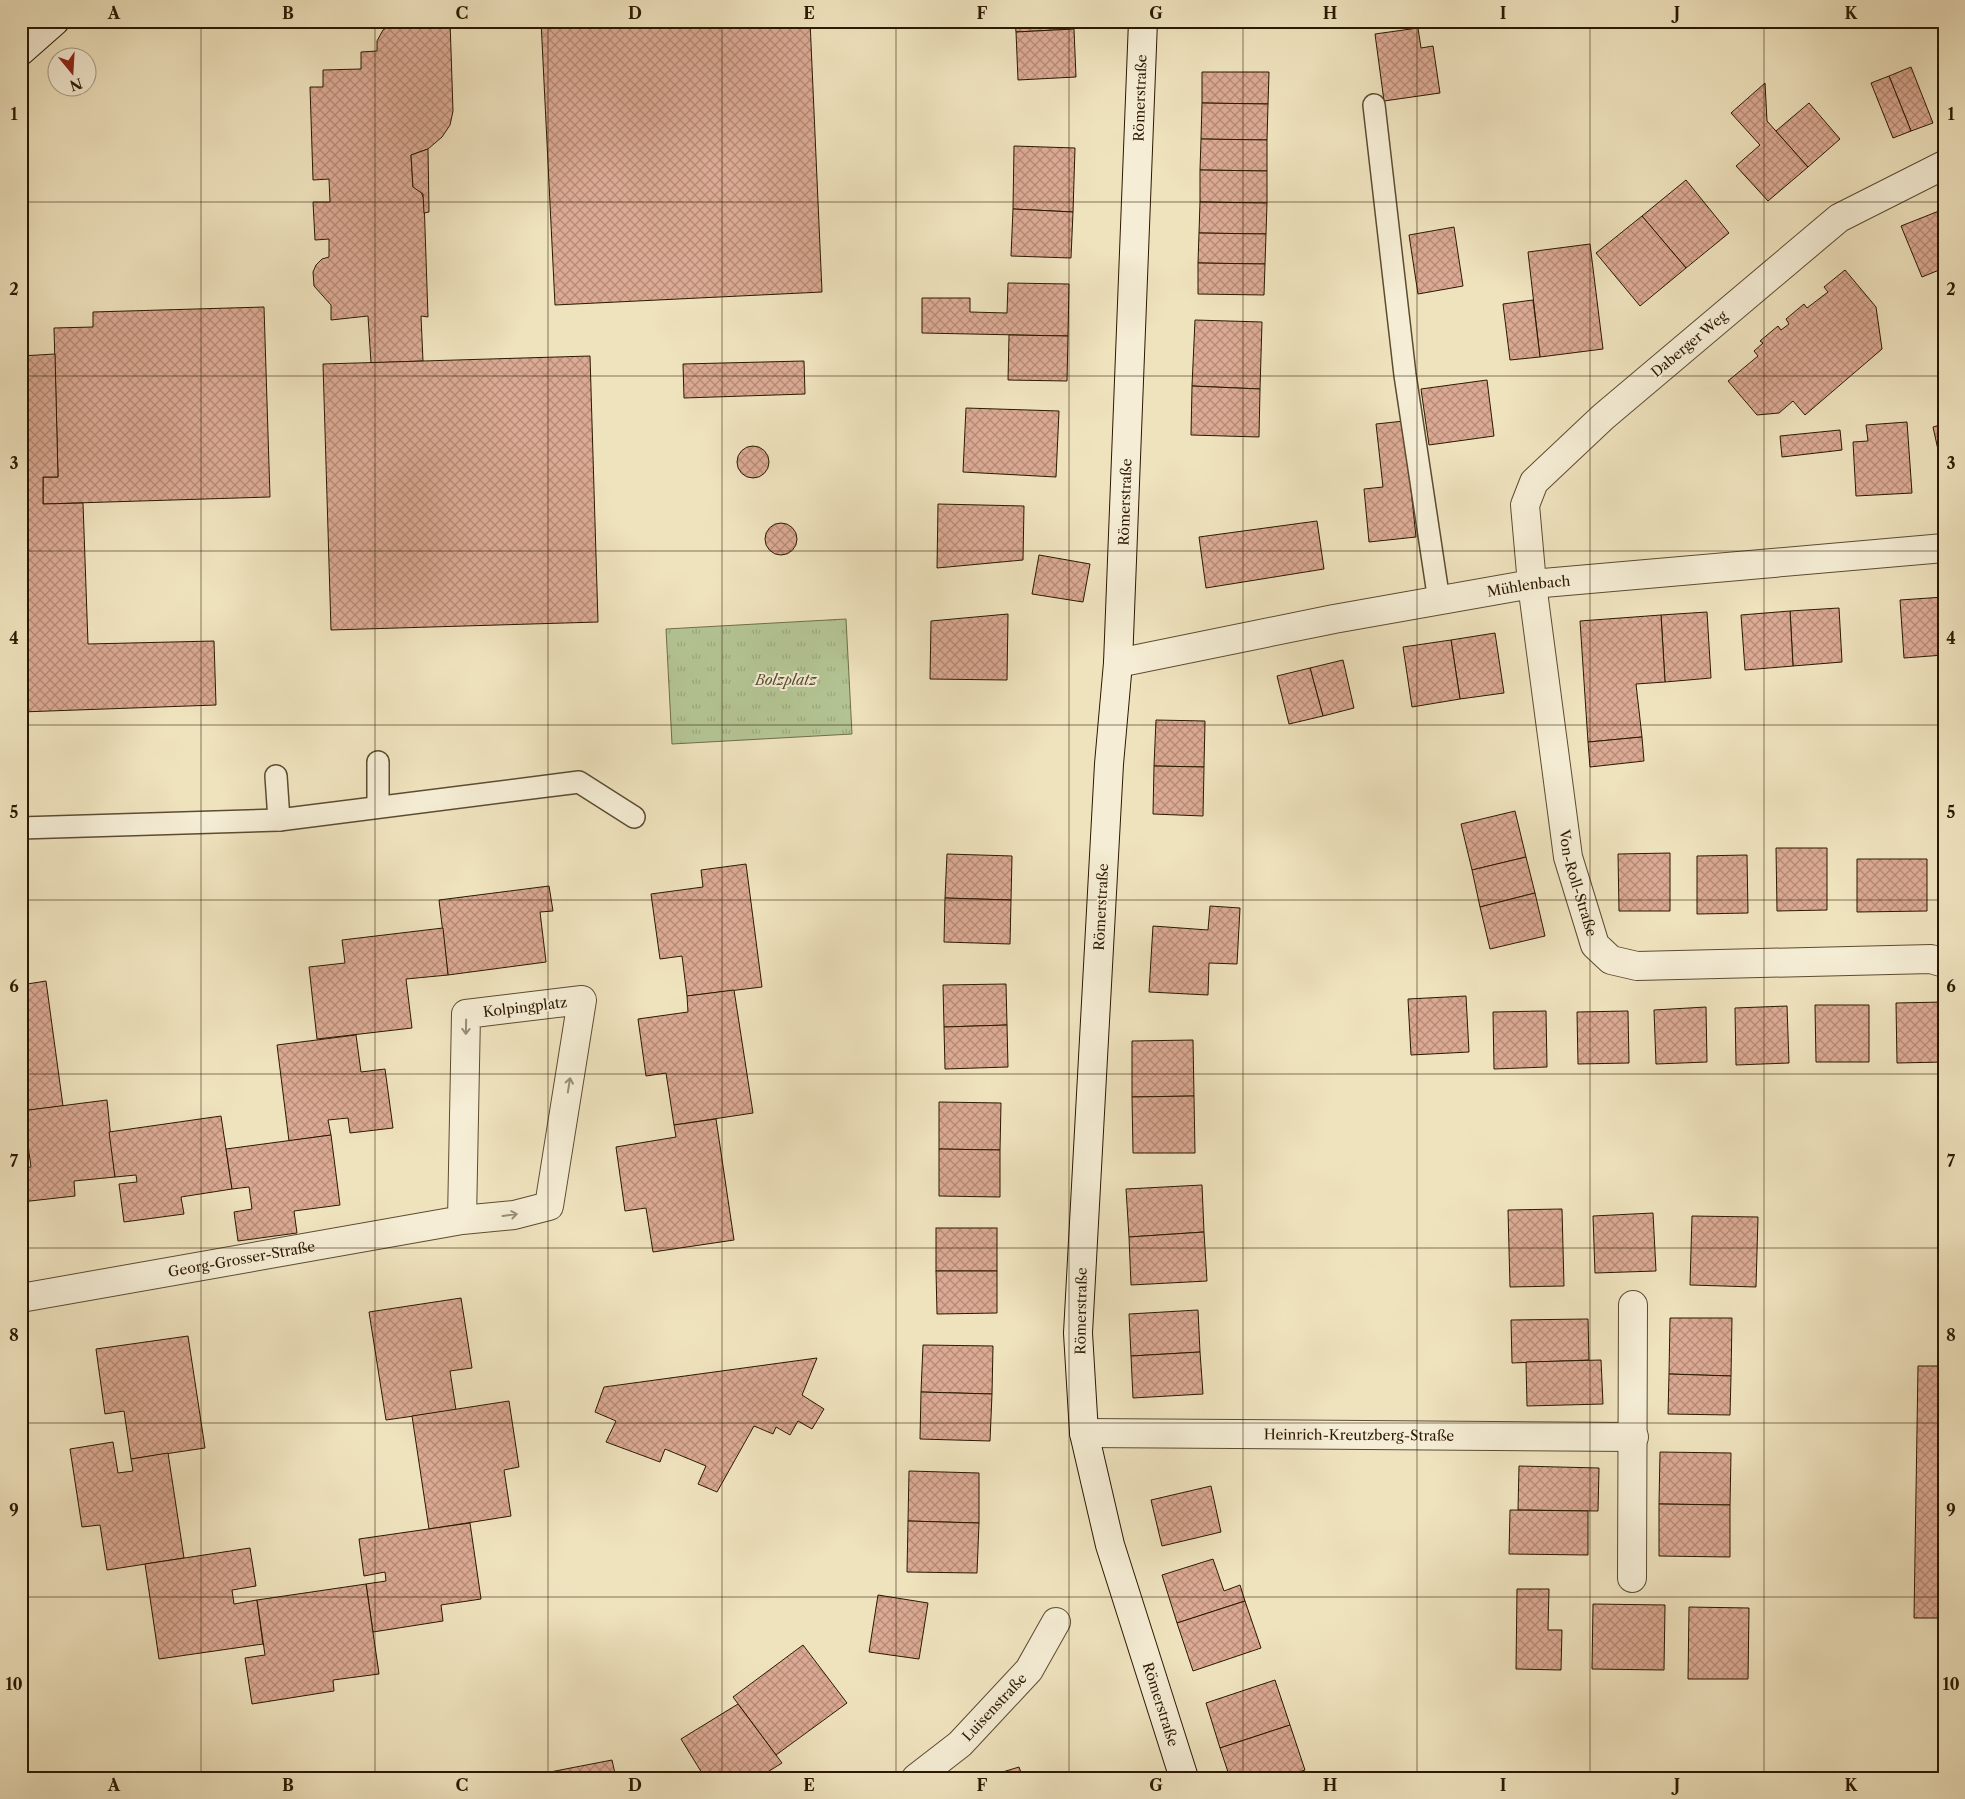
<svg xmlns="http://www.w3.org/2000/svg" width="1965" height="1799" font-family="'Libre Caslon Text',serif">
<defs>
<pattern id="park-tufts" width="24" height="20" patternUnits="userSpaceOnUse" patternTransform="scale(1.25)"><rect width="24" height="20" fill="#b4c595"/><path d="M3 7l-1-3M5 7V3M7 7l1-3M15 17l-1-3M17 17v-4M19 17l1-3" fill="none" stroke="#9ba97f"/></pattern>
<pattern id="building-cross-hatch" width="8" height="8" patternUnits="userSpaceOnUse" patternTransform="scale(1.25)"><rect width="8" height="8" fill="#dcaa94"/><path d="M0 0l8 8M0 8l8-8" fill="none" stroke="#b38a76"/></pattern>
</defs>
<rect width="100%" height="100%" fill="#efe3be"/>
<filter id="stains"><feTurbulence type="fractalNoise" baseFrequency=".004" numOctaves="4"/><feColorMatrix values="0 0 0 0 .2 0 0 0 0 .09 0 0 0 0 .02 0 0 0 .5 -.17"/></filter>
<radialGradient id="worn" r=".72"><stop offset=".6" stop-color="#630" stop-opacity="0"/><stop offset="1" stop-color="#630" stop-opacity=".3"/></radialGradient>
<path fill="url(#park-tufts)" stroke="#706f4b" d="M846,619l6,115 -180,10 -6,-115z"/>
<g fill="url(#building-cross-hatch)" stroke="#2b1901">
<path d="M414,21h36l3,90 -3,14 -8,12 -14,12 -17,6 2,32 7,3 4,9 4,118 -7,-1 2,45 -52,2 -3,-47 -37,4v-15l-17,-19 -1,-14 3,-7 6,-6 7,-2v-18l-14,1 -2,-38h17l-1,-23 -16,1 -3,-93h13v-17l38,-1v-17l16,-1v-10l6,-11 12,-7z"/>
<path d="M541,21h269l12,271 -267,13z"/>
<path d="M1015,21h59v8l-58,3z"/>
<path d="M1418,28l3,20 12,-2 7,47 -56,8 -9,-67z"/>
<path d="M1074,29l2,48 -58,3 -2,-48z"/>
<path d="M1911,67l22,56 -22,8 -22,-55z"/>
<path d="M1202,72h67l-1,32 -66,-1z"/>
<path d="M1889,76l22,55 -18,7 -22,-55z"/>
<path d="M1765,83l2,38 41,46 -40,34 -32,-35 24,-21 -29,-32z"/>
<path d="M1202,103l66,1 -1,36 -66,-1z"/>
<path d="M1809,103l31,36 -32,28 -32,-36z"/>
<path d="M1201,139l66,1v31l-67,-1z"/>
<path d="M1014,146l61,2 -2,64 -60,-3z"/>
<path d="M428,149l1,63 -5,1 -1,-19 -10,-7 -2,-32z"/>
<path d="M1200,170l67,1v32l-67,-1z"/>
<path d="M1686,180l43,53 -43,35 -44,-52z"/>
<path d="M1200,202l67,1 -1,31 -67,-1z"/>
<path d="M1013,209l60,3 -2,46 -60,-2z"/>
<path d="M1944,209v59l-22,9 -21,-51z"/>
<path d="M1642,216l44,52 -46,38 -44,-53z"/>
<path d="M1454,227l9,59 -45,8 -9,-59z"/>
<path d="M1199,233l67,1 -1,30 -67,-1z"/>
<path d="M1590,244l13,105 -63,8 -12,-105z"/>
<path d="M1198,263l67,1 -1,31 -66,-1z"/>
<path d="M1845,270l31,37 6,42 -77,66 -12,-14 -14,12 -22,2 -29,-34 30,-25 -4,-5 9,-8 -3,-2 18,-15 3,4 8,-6 -3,-5 18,-15 3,4 21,-16 -4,-5z"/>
<path d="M1008,283l61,1 -1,52 -146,-3v-35h48v14l37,1z"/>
<path d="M1533,300l7,57 -30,3 -7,-56z"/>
<path d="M264,307l6,190 -227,7v-27h15l-4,-149 39,-1v-15z"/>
<path d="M1195,320l67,2 -2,67 -68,-3z"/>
<path d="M1009,335l59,1 -1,45 -59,-1z"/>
<path d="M55,354l3,123h-15v27l40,-1 5,141 126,-3 2,64 -195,7v-356z"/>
<path d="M590,356l8,266 -267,8 -8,-266z"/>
<path d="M804,361l1,33 -121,4 -1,-34z"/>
<path d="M1487,380l7,56 -65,9 -8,-56z"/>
<path d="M1192,386l68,3 -1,48 -68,-2z"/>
<path d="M966,408l93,3 -3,66 -93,-5z"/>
<path d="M1404,421l12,116 -47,5 -5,-53 19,-2 -7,-63z"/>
<path d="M1907,422l5,71 -56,3 -3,-54 15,-1 -2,-16z"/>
<path d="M1944,424v53l-11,-50z"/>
<path d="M1840,430l2,20 -60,7 -2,-21z"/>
<circle cx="753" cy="462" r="16"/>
<path d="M938,504l86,2 -1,54 -86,8z"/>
<path d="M1317,521l7,48 -118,19 -7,-51z"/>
<circle cx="781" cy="539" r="16"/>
<path d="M1039,555l51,9 -7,38 -51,-8z"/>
<path d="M1944,597v58l-40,3 -4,-58z"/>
<path d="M1839,608l3,54 -49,4 -3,-55z"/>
<path d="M1790,611l3,55 -48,4 -4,-55z"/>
<path d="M1707,612l4,66 -46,4 -4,-67z"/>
<path d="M1008,614l-1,66 -77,-1 1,-58z"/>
<path d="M1661,615l4,67 -29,2 6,53 -54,5 -8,-121z"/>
<path d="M1495,633l9,60 -44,6 -9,-59z"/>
<path d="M1451,640l9,59 -48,8 -9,-60z"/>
<path d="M1343,660l11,48 -31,8 -13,-48z"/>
<path d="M1310,668l13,48 -34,8 -12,-48z"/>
<path d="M1156,720l49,1 -1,46 -50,-1z"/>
<path d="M1642,737l2,24 -54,6 -2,-25z"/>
<path d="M1154,766l50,1 -1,49 -50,-2z"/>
<path d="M1515,811l11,46 -54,13 -11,-46z"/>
<path d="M1776,848h51v62l-50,1z"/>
<path d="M1670,853v58h-51l-1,-57z"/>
<path d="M1940,853h4v55h-3z"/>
<path d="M947,854l65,2 -1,44 -66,-2z"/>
<path d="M1747,855l1,58 -51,1v-58z"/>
<path d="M1526,857l9,36 -55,14 -8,-37z"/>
<path d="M1857,859h70v52l-70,1z"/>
<path d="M746,864l16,123 -75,9 -5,-40 -22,3 -9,-65 52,-7 -2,-17z"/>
<path d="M549,886l4,25 -13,1 6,50 -98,13 -9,-75z"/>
<path d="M1535,893l10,43 -55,13 -10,-42z"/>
<path d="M945,898l66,2 -1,44 -66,-2z"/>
<path d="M1210,906l30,2 -3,56 -28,-1 -1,32 -59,-3 4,-66 55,4z"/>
<path d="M443,928l5,47 -42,4 6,49 -95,11 -8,-72 36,-4 -3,-23z"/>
<path d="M46,981l17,125 -42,5v-79l4,-1 -4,-46z"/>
<path d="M1006,984l1,41 -63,2 -1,-42z"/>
<path d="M734,990l19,123 -79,12 -8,-52 -20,3 -8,-57 50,-7 -1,-16z"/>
<path d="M1466,996l3,56 -58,3 -3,-56z"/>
<path d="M21,1002l4,29 -4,1z"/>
<path d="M1944,1002v60l-47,1 -1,-60z"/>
<path d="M1815,1005h54v57h-53z"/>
<path d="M1787,1006l2,57 -53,2 -1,-57z"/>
<path d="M1706,1007l1,55 -51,2 -2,-54z"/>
<path d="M1546,1011l1,56 -53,2 -1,-57z"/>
<path d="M1628,1011l1,52 -51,1 -1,-52z"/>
<path d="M1007,1025l1,42 -63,2 -1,-42z"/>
<path d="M356,1035l5,37 24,-3 8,59 -43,5 -2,-15 -20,2 3,15 -42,6 -12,-96z"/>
<path d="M1193,1040l1,56 -62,1v-56z"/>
<path d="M1194,1096l1,57h-62l-1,-56z"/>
<path d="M107,1100l8,77 -41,4 1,15 -54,6v-34l10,-1 -3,-21 -7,1v-36z"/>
<path d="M939,1102l62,1 -1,47 -61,-1z"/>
<path d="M221,1116l11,73 -51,8 3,17 -60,8 -5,-38 18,-2 -1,-7 -21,2 -6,-45z"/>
<path d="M716,1119l18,121 -81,12 -7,-44 -21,3 -9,-64 60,-10 -2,-12z"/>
<path d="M331,1135l9,70 -46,6 3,22 -59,8 -4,-29 18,-3 -3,-22 -17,2 -6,-40z"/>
<path d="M939,1149l61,1v47l-61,-1z"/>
<path d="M1202,1185l2,47 -75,5 -3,-48z"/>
<path d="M1562,1209l2,77 -54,1 -2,-77z"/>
<path d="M1653,1213l3,58 -61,2 -2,-57z"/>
<path d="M1692,1216l66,1 -2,70 -66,-2z"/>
<rect x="936" y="1228" width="61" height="43"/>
<path d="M1204,1232l3,49 -76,4 -2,-48z"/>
<path d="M936,1271h61v42l-60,1z"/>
<path d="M461,1298l11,70 -22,3 6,39 -70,10 -17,-108z"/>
<path d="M1198,1310l2,42 -69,4 -2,-42z"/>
<path d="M1670,1318h62l-1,58 -62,-2z"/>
<path d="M1588,1319l1,41 -77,3 -1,-43z"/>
<path d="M188,1336l17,112 -74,11 -7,-48 -19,3 -9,-65z"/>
<path d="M923,1345l70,1 -1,48 -71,-2z"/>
<path d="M1200,1352l3,42 -70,4 -2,-42z"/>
<path d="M817,1358l-15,37 22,14 -12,20 -14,-8 -8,14 -14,-8 -3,7 -19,-8 -37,66 -19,-8 8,-18 -41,-17 -5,13 -54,-20 10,-21 -21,-9 9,-25z"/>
<path d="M1601,1360l2,44 -76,2 -1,-44z"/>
<path d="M1918,1366h26v252h-30z"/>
<path d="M1669,1374l62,2 -1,39 -62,-1z"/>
<path d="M921,1392l71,2 -2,47 -70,-2z"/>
<path d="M509,1401l10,66 -15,3 7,46 -82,13 -17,-113z"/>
<path d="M113,1442l5,31 15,-2 -2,-12 37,-6 16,105 -77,12 -7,-45 -18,2 -12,-78z"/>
<path d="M1660,1452l71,1 -1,52 -71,-1z"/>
<path d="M1519,1466l80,2 -1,43 -80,-1z"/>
<path d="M909,1471l70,2v50l-71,-2z"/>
<path d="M1211,1486l10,46 -59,14 -11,-46z"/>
<path d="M1659,1504l71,1v52l-71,-1z"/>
<path d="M1510,1510l78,1v44l-79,-1z"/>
<path d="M908,1521l71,2 -2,50 -70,-1z"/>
<path d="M470,1523l11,76 -40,6 2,16 -70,11 -7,-48 20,-3 -1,-9 -21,4 -5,-37z"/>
<path d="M250,1548l6,38 -24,4 2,14 23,-4 6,44 -104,15 -14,-95z"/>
<path d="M1213,1559l11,32 16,-6 5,16 -68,22 -15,-48z"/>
<path d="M366,1584l13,90 -46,6 1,11 -82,13 -7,-46 20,-3 -8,-55z"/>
<path d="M1517,1589h32l-1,41h14l-1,40 -45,-1z"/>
<path d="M878,1595l50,8 -9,56 -50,-7z"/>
<path d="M1245,1601l16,47 -68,23 -16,-48z"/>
<path d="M1593,1604l72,1 -1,65 -72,-1z"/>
<path d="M1689,1607l60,1 -1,71h-60z"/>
<path d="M803,1645l44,58 -71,52 -43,-58z"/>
<path d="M1275,1680l15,45 -70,23 -14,-45z"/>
<path d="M738,1704l44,59 -24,15h-53l-24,-39z"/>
<path d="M1290,1725l15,45 -25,8h-50l-10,-30z"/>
<path d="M612,1760l4,18h-97z"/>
<path d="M1019,1767l4,11h-40z"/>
<path d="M446,1772l2,6h-30z"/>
</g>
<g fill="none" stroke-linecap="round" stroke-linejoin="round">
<g stroke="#5c4c30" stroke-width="24">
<g id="service">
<path d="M1374,105l31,270 34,226"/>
<path d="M378,762v44"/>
<path d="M276,776l3,44"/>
<path d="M21,828l258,-8 300,-38 55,35"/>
</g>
</g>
<g stroke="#5c4c30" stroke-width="30">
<g id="minor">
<path id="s1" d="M1944,165l-105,53 -236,199 -69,65 -9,23 7,79 36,273 27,88 16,15 26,6 294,-7 13,4"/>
<path id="s2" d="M1118,663l216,-44 198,-35 412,-36"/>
<path id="s3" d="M21,1298l441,-78 52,-5 35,-9 33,-206 -116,14 -4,206"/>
<path id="s4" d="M1084,1433l550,4"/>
<path d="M1632,1578l1,-273"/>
<path id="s5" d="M916,1778l44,-34 69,-74 27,-48"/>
</g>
</g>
<g stroke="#2b1901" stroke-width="30">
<g id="secondary">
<path id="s6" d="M1143,21l-25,642 -9,101 -31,569 6,100 26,112 74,233"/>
<path d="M21,51l34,-30"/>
</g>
</g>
<use href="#service" stroke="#f5edd5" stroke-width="21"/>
<use href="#minor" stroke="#f5edd5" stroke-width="28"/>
<use href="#secondary" stroke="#f5edd5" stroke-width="28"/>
</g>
<defs><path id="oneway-shaft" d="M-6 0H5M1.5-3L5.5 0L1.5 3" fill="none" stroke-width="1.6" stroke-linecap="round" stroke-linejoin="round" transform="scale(1.25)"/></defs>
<g stroke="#9a8e76">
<use href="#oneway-shaft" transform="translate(466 1027) rotate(91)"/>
<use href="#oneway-shaft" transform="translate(569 1085) rotate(-81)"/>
<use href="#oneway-shaft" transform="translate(510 1215) rotate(-8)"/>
</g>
<path fill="none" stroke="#2b1901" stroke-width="1" stroke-opacity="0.55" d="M201,21v1757M375,21v1757M548,21v1757M722,21v1757M896,21v1757M1069,21v1757M1243,21v1757M1417,21v1757M1590,21v1757M1764,21v1757M21,202h1923M21,376h1923M21,551h1923M21,725h1923M21,900h1923M21,1074h1923M21,1248h1923M21,1423h1923M21,1597h1923"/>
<g text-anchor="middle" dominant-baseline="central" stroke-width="4" stroke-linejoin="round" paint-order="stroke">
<g font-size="14" fill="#2b1901" stroke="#f5edd5">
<text transform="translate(1140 98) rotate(-88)">Römerstraße</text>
<text transform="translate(1689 344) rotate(-40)">Daberger Weg</text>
<text transform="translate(1125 502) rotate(-88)">Römerstraße</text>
<text stroke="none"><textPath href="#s2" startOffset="418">Mühlenbach</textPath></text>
<text stroke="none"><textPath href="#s1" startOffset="928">Von-Roll-Straße</textPath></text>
<text transform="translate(1101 907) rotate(-87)">Römerstraße</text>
<text transform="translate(525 1007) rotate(-7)">Kolpingplatz</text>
<text stroke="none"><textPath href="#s3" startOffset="224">Georg-Grosser-Straße</textPath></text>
<text transform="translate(1081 1311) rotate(-89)">Römerstraße</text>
<text stroke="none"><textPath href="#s4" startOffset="275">Heinrich-Kreutzberg-Straße</textPath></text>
<text stroke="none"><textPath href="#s6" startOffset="1696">Römerstraße</textPath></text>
<text stroke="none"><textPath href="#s5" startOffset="106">Luisenstraße</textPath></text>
</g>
<g font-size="14" font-style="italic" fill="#544d2d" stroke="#f5edd5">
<text x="786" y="680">Bolzplatz</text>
</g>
</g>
<rect width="1965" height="1799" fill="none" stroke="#efe3be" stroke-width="55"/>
<g transform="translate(72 72) rotate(162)"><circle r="24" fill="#f5edd5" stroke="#a49880"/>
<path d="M0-4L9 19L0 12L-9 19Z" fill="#8f2418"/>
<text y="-8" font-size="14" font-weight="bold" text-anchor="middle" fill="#2b1901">N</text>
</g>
<rect x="28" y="28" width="1910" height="1744" fill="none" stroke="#2b1901" stroke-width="2"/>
<g font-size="16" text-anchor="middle" font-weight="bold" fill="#2b1901">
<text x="114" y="19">A</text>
<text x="288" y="19">B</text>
<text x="462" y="19">C</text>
<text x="635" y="19">D</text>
<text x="809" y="19">E</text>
<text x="982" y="19">F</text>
<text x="1156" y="19">G</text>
<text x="1330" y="19">H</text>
<text x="1503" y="19">I</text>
<text x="1677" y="19">J</text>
<text x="1851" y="19">K</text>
<text x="14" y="120">1</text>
<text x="1951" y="120">1</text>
<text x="14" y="295">2</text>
<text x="1951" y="295">2</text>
<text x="14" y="469">3</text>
<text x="1951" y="469">3</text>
<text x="14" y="644">4</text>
<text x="1951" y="644">4</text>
<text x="14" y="818">5</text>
<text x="1951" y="818">5</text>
<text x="14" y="992">6</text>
<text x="1951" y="992">6</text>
<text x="14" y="1167">7</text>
<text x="1951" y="1167">7</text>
<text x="14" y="1341">8</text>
<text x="1951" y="1341">8</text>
<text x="14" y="1516">9</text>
<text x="1951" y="1516">9</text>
<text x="14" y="1690">10</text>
<text x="1951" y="1690">10</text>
<text x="114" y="1791">A</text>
<text x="288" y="1791">B</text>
<text x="462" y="1791">C</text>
<text x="635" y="1791">D</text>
<text x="809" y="1791">E</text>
<text x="982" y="1791">F</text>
<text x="1156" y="1791">G</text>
<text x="1330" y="1791">H</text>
<text x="1503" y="1791">I</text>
<text x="1677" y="1791">J</text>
<text x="1851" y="1791">K</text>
</g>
<rect width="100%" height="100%" filter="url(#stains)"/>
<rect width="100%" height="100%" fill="url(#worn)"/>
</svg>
